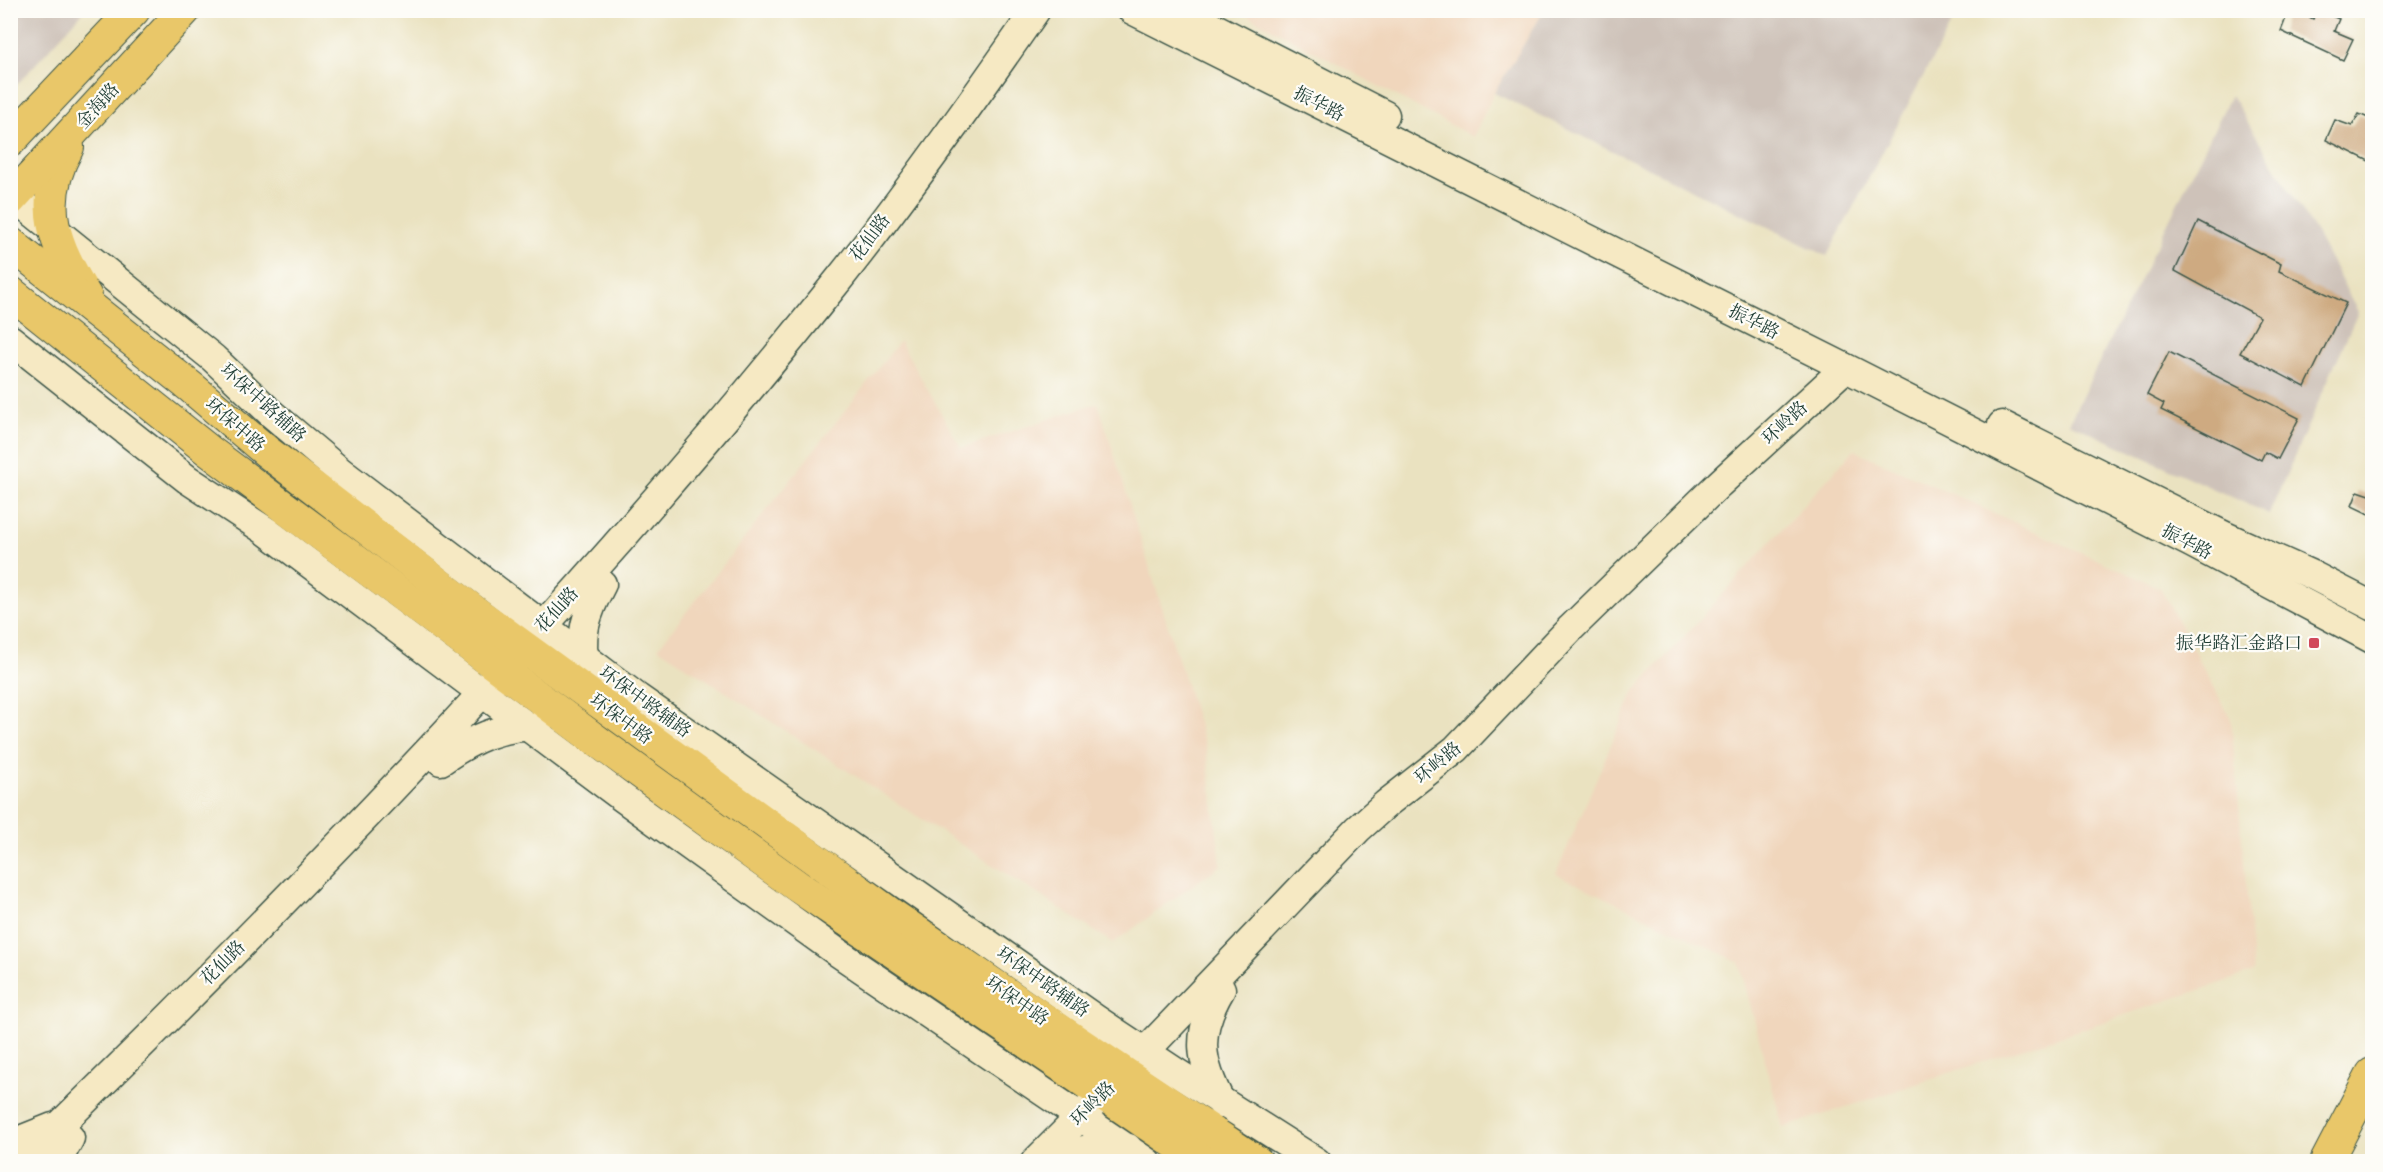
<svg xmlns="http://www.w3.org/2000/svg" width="2383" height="1172" font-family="'Libre Bodoni','Noto Serif SC',serif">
<rect width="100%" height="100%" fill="#fdfcf7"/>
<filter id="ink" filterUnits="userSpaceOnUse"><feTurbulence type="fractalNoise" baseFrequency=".0167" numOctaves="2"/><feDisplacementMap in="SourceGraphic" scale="12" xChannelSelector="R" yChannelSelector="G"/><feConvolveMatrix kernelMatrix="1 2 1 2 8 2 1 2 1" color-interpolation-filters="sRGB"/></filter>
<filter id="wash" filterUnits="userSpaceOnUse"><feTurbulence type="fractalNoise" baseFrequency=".008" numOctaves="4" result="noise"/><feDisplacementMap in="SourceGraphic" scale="24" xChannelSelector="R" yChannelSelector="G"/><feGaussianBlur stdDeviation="1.35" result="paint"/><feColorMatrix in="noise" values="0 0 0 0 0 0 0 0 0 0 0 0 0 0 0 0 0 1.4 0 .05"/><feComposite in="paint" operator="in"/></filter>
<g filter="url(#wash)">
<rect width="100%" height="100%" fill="#eae2c0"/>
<g fill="#f0d6bc">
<path d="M1239,11h305l-50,82 -21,44z"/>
<path d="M900,341l61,107 137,-45 108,345 15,117 -108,78 -455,-295z"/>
<path d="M1854,450l306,138 71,131 23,253 -471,156 -44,-166 -183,-88 77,-181z"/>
</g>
<g fill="#cec2b9">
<path d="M11,10l73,1 -73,80 -1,-80z"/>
<path d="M1544,11v-1l414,1 -131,245 -333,-163z"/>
<path d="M2231,95l86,140 41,77 -89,202 -200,-91z"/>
</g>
<g id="blocks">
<g fill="#ceaa81">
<path d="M2289,10h7l17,9 4,-9 22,9 -5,12 19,8 -10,21 -62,-29z"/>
<path d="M2359,114l14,6v43l-47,-23 9,-20 17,6z"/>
<path d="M2198,221l83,43 -2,7 67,32 -41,84 -65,-34 20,-36 -85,-46z"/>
<path d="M2169,352l130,66 -21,41 -13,-7 -4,8 -100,-50 3,-6 -17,-9z"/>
<path d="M2358,491l15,5v20l-21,-10z"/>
</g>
</g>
</g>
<g filter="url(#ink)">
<use href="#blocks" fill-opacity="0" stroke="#3d5649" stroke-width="1.5"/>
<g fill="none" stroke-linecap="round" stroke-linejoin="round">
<g stroke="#3d5649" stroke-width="31">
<g id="secondary">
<path d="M1132,10l722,362 337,171 181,96"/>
<path d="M1180,10l205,105"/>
<path d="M10,194l203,164 59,56 69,58 297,226 459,322 80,53 140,89"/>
<path d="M10,339l177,140 79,52 357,267 214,154 310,210"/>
<path d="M2002,425l223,111 87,39 60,31"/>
<path d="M587,669c-10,-31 0,-57 15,-85"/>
<path d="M441,761c32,-23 57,-34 97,-35"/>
<path d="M1221,989c-26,44 -22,72 1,115"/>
<path d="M1131,1066l227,-237 28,-25 70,-55 115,-121 148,-144 126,-116"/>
<path d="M10,1141l13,-2 30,-12"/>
<path d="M22,1162c288,-280 568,-570 818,-884 69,-87 133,-177 196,-268"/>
<path d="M57,1162l13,-24"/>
<path d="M1035,1162l57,-57"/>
<path d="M1055,1162c24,-14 46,-17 73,-14"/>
</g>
</g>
<g stroke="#3d5649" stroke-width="34">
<g id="primary">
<path d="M10,141l124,-131"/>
<path d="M68,147c-32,58 -13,98 18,150"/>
<path d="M10,200l175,-190"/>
<path d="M10,243l182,145 74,63 208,160 418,304 172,118 193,129"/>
<path d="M10,292l199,159 388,290 200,145 406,276"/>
<path d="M2326,1162l46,-88"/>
</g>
</g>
<use href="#secondary" stroke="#f6e9c3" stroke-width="28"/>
<use href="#primary" stroke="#e9c769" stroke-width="32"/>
</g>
</g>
<rect fill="#d1495b" stroke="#fdfcf7" stroke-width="2" x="2308" y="637" width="12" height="12" rx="3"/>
<g text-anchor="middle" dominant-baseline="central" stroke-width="4.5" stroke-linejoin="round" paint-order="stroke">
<g font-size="18" fill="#1f3d34" stroke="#fdfcf7">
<text transform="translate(1319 104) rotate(27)">振华路</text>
<text transform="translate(98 106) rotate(-48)">金海路</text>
<text transform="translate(870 238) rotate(-53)">花仙路</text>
<text transform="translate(1754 322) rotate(27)">振华路</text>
<text transform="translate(263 403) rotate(42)">环保中路辅路</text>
<text transform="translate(1785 423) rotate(-43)">环岭路</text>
<text transform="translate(235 425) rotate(41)">环保中路</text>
<text transform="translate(2187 542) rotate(28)">振华路</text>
<text transform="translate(557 610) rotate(-48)">花仙路</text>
<text transform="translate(645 702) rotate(36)">环保中路辅路</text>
<text transform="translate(621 719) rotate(36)">环保中路</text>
<text transform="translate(1438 763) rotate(-40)">环岭路</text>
<text transform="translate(223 963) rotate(-45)">花仙路</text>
<text transform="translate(1043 982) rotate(35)">环保中路辅路</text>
<text transform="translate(1017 1001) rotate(35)">环保中路</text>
<text transform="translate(1093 1104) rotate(-45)">环岭路</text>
</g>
<g font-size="18" fill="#1f3d34" stroke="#fdfcf7" text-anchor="end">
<text x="2302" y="643">振华路汇金路口</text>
</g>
</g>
<rect width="2383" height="1172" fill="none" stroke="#fdfcf7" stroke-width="36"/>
</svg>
